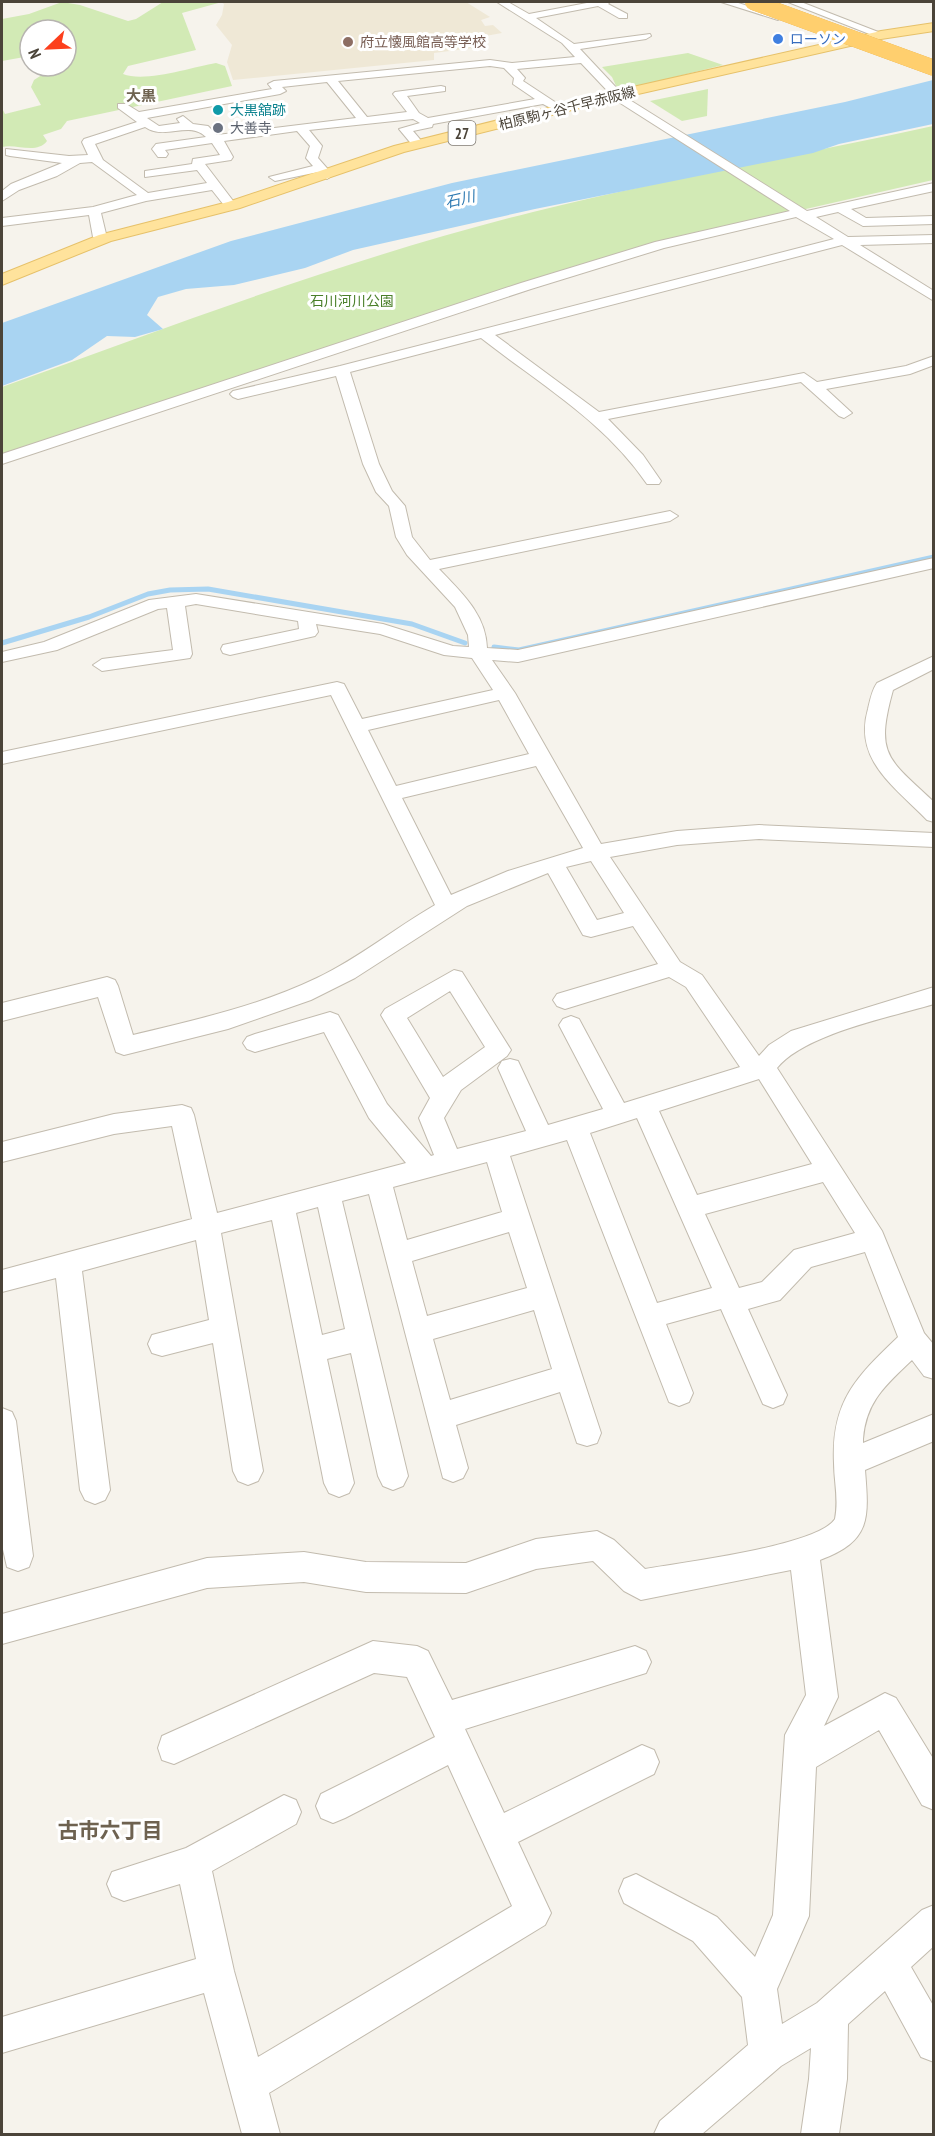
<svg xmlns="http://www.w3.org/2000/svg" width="935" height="2136" font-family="'PT Sans Narrow','Noto Sans JP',sans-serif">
<rect width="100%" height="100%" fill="#f6f3ec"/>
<path fill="#efe8d6" d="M221,2h245l24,15 -9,3 4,6 8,-1 9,8 -39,7 10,8 -39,5v7l-201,20 -6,-18 5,-17 -16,-20 6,-10 2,-11z"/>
<g fill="#d2eab5">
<path d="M62,2l18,3 48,16 8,-2 27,-17h59l-40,11 14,37 -68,16 -5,8c22,9 69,-7 93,-11l9,3 7,20 -165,35 -6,8 -18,6 4,6c-11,14 -31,2 -45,6v-39l3,6 36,-9 -10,-18 3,-7 14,-9 2,-5h16v-36h-36v26l-28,5v-42l27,-5z"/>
<path d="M688,53l35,12 -100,25 -6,-2 -5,-11 -10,-10z"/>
<path d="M708,89l-1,27 -25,5 -32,-20z"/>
<path d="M933,126v54l-267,61 -173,52 -491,163v-69c175,-63 350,-130 531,-175 133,-33 267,-57 400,-86z"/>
</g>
<path fill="#a9d4f2" d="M933,80v44l-94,20 -26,9 -278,56 -182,41 -48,18 -71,17 -48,4 -28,8 -11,18 16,14 -28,8 -28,-1 -35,24 -70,26v-63l229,-82 221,-58 393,-81z"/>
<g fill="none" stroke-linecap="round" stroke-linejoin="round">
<g stroke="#a9d4f2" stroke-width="5">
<path d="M2,643l87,-26 59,-23 22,-4 38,-1 204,35 53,19"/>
<path d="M494,647l25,3 415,-93"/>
</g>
<g stroke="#c2bbae" stroke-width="2">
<g id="minor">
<path d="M497,2h11l21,12 63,-12h18l-2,2 19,10v4h-8l-21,-12 -62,12 38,26 76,-10 1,2 -5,3 -66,10 45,48 182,114 127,-28v8l-83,18 15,9 68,-2v8l-71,2 -25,-14 -22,5 32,20 86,-2v8l-74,2 74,46v10l-92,-56 -347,90 104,77 205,-39 13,9 89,-16 28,-10v9l-24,9 -84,15 26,24 -8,5 -5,-2 -38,-34 -193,37 35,36 18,26 -2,3h-12c-43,-63 -106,-99 -166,-146l-131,34 29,92 13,27 13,15 7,31 18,23 240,-49 8,5 -8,5 -231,48c22,23 47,45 48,79l31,2 416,-92v10l-416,94 -26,-2 23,33 86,151 76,-13 82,-6 175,8v14l-175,-8 -82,6 -67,12 70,105 22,13 57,81 10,-11 22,-14 143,-44v17c-43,13 -130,30 -157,64l105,163 42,102 10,12v34l-10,-3 -12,-16c-26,25 -46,41 -49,79v4l71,-29v27l-69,29c4,49 6,71 -45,90l18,137 -14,29 61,-33 11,5 38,62v50l-12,-5 -43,-75 -63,37 -7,149 -32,73 5,35 35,-21 105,-93 12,-5v41l-23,21 23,40v55l-13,-5 -36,-66 -37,33 -1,55 -8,55h-38l8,-55 2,-31 -30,18 -79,68h-48l6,-13 88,-76 -6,-48 -49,-56 -69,-38 -5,-12 5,-12 12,-5 81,43 38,40 18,-42 12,-180 21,-40 -15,-125 -150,30 -17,-9 -31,-30 -57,8 -70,24 -100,-1 -62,-10 -97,6 -205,56v-30l205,-56 97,-6 62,10 100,1 70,-24 61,-8 17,9 31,29c34,-6 173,-23 190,-50 4,-20 -1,-37 -1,-56 -3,-61 22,-86 64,-126l-33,-85 -54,15 -31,33 -32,9 39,86 -4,9 -10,4 -10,-4 -42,-95 -55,15 27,69 -4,9 -10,4 -10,-4 -102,-262 -57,16 91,277 -4,10 -10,3 -10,-3 -17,-51 -104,33 12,43 -5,10 -10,4 -10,-4 -74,-284 -27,7 66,275 -5,10 -10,4 -10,-4 -5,-10 -27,-123 -24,6 27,124 -5,10 -10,4 -10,-4 -5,-10 -52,-263 -51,13 42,238 -5,10 -10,4 -10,-4 -5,-10 -20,-128 -51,13 -10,-3 -4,-9 4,-9 57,-15 -13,-80 -114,31 28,219 -5,10 -10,4 -10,-4 -5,-10 -24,-212 -54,14v-22l190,-51 -20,-93 -58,8 -112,28v-20l112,-28 68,-9 9,3 3,7 23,98 189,-50 -37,-45 -45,-86 -69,20 -8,-3 -4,-6 4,-6 8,-3 75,-22 8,3 49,89 44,52 3,-1 -15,-37 11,-20 -49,-83 4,-6 69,-39 8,2 49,78 -4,6 -46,34 -17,28 13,31 69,-18 -28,-63 4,-7 8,-2 8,2 30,64 55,-16 -44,-84 4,-6 8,-3 8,3 45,84 116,-36 -54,-80 -17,-10 -104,32 -8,-3 -4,-6 4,-6 101,-30 -25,-38 -42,11 -8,-2 -35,-62 -81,33 -112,72 -44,22 -83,29 -104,26 -8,-3 -18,-55 -96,24v-18l105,-26 8,3 3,6 15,49c62,-15 126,-29 184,-57 42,-20 78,-50 118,-73l-104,-210 -329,69v-12l335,-70 7,2 18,35 131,-29 -21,-32 -28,-3 -64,-21 -64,-10 2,8 -3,4 -85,19 -7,-2 -2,-4 2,-4 76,-16 -1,-8 -102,-17 -11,2 7,48 -2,4 -88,13 -9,-6 9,-6 71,-9 -6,-42 -9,1 -101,41 -55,12v-10l42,-10 105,-42 47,-6 187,30 70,22 16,1 -1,-12 -13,-28 -48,-52 -11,-18 -7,-31 -13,-14 -13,-28 -27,-88 -98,23 -5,-2 -3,-3 3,-3 107,-25 494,-127 -38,-22 -132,31 -133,41 -529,175v-10l519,-171 134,-41 135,-31 -173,-110 -36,-38 -64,6 8,9 -2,3 41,27v4l-4,1 -17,-9 -110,20 -1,3 -19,4 11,13 -6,4 -4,-1 -15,-18 21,-6 -7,-4 -104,11 13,16 -4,12 15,17 -6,4 -9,-7 -43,9 -6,-4 44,-11 -7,-8 4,-12 -13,-15 -73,10 9,16 -2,3 -26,4 32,42 -2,3h-8l-15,-19 -66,11 -45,12 5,21 6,4 -7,4 -12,-5 -4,-22 -87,11v-8l91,-11 44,-12 -45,-33 -12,1 -23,13 -38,14 -17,11v-10l9,-7 51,-21 -52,-7 -4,-1v-6l63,7 19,-1 -6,-13 2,-3 53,-17 -19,-14v-4h8l13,8 133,-23 -4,-5 6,-3 216,-21 22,3 63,-6 -13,-14zM490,66l14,2 10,10 -1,6 22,15 -107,19 -9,-5 -12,-17 38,-5v-4l-4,-1 -46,6 -2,2 14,18 -40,5 -29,-36zM327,82l29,36 -139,17 -9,-9 -15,-2 -10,-8 -6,3 3,4 -21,3 -12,-8 133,-24 6,-3 -4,-4zM145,127c20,14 44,-7 61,10l-50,7 -4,5 6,8h8l2,-3 -3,-4 47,-7 8,12 -27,4 -1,5 -47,7v6l52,-7 10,13 -59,10 -45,-33 -8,-16zM499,700l30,54 -133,32 -28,-56zM536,766l47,82 -75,23 -57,24 -49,-97zM591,861l33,52 -27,7 -31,-53zM450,991l35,56 -42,30 -36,-59zM759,1079l53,85 -115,31 -38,-84zM637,1118l75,170 -55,15 -67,-170zM487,1162l15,50 -95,28 -14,-53zM823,1182l32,51 -61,17 -32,32 -23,6 -34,-74zM318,1207l27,122 -23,6 -26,-122zM509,1232l18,56 -100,28 -15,-55zM534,1310l18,59 -102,31 -17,-61z"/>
<path d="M721,2h14l48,15 -5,3z"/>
<path d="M788,2h13l85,33 -9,2z"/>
<path d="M934,656v13l-41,21c-18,65 -6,68 41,112v20l-7,-2c-32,-33 -74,-60 -59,-111 2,-9 4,-19 9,-26z"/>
<path d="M2,1408l10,4 4,9 17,135 -4,11 -11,4 -11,-4 -5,-22z"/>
<path d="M373,1641l44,5 11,5 24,49 183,-54 11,5 5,11 -5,11 -181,56 39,84 138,-68 12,5 5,12 -5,12 -136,68 33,71 -6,12 -276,168 11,41h-38l-38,-141 -202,60v-36l194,-58 -16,-75 -56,17 -12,-5 -5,-12 5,-12 74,-24 98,-53 12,5 5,12 -5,12 -84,47 22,100 24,86 254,-151 -64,-141 -103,53 -12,5 -12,-5 -5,-12 5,-12 114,-57 -28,-60 -33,-4 -200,91 -12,-4 -4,-12 4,-12z"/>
</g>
</g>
<g stroke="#e6c16a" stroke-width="2">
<path id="major" d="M934,23v8l-53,8 -265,60 -212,53 -164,56 -129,33 -109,44v-11l97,-39 129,-33 166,-56 221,-55 266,-60z"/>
</g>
<use href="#minor" fill="#fff" fill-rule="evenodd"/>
<use href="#major" fill="#ffe39c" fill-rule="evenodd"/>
<g stroke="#e0a43c" stroke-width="16" stroke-linecap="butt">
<path id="highway-bridge" d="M753,2l181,66"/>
</g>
<use href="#highway-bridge" stroke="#ffcf6e" stroke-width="16"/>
</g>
<circle fill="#3f7fe0" stroke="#fff" stroke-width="2" cx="778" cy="39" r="6"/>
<circle fill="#8d6e63" stroke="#fff" stroke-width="2" cx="348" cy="42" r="6"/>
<circle fill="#0f9aa8" stroke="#fff" stroke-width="2" cx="218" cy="110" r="6"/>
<circle fill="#6b7280" stroke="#fff" stroke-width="2" cx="218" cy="128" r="6"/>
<g text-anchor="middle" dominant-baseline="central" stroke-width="6" stroke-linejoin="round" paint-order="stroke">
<g font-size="14" fill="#366cbe" stroke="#fff" text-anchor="start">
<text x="790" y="39">ローソン</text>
</g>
<g font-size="14" fill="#785e54" stroke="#fff" text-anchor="start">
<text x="360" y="42">府立懐風館高等学校</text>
</g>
<g font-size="14" fill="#4b4439" stroke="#fff">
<text transform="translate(567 108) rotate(-14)">柏原駒ヶ谷千早赤阪線</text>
</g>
<g font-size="14" fill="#0d838f" stroke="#fff" text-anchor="start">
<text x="230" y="110">大黒舘跡</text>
</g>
<g font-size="14" fill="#5b616d" stroke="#fff" text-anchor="start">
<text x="230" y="128">大善寺</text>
</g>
<g font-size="14" fill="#4a7f2a" stroke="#fff">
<text x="352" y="301">石川河川公園</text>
</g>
<g font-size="15" font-weight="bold" fill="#6e6250" stroke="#fff">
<text x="141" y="95">大黒</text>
</g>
<rect fill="#fff" stroke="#817c74" stroke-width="1.5" x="448.5" y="121" width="27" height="24" rx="4.5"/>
<g font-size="15" font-weight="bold" fill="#4b4439">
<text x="462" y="133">27</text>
</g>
<g font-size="15" font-style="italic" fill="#2e7ab2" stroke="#fff">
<text transform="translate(460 199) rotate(-13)">石川</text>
</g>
<g font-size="21" font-weight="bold" fill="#6e6250" stroke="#fff">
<text x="110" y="1830">古市六丁目</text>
</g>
</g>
<rect width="935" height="2136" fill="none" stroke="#4b4439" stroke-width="6"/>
<g transform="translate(48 48) rotate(247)"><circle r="28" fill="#ffffff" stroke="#b7b4b0" stroke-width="1.5"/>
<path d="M0-4.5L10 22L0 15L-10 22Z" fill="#fc3f1d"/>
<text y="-9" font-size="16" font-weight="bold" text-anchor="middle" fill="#4b4439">N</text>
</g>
</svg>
